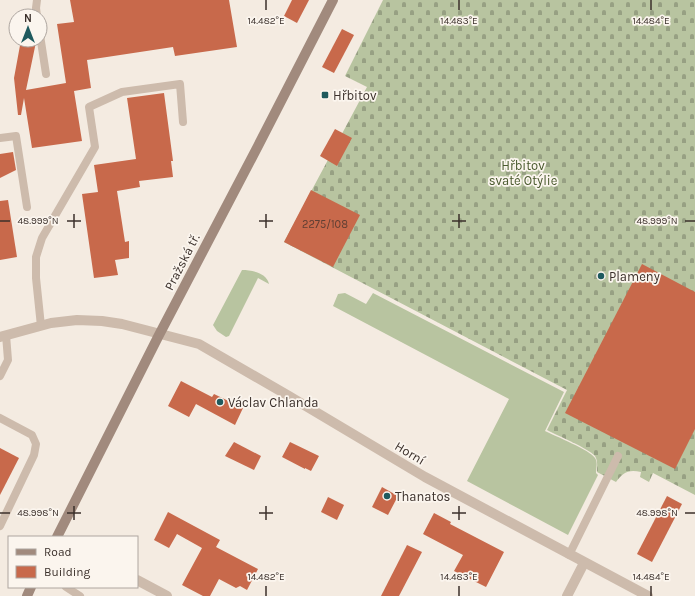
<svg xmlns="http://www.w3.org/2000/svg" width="695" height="596" font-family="Karla,sans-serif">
<defs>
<pattern id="cemetery-stones" width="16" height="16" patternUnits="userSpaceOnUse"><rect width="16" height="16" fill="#b8c4a0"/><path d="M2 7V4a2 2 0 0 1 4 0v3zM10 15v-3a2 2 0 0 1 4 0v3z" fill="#97a083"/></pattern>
</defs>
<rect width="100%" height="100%" fill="#f4ebe1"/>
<g fill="#b8c4a0">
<path d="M242,270c10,0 25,3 27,14l-11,-6 -29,58 -3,1 -9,-6 -4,-6z"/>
<path d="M345,293l21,11 7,-11 191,99 -19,39c10,5 45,19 50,27 3,5 1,10 1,15l2,2 -30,60 -101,-54 42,-82 -176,-93 5,-12z"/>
</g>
<path fill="url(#cemetery-stones)" d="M383,0h312v495l-42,-22 -4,9 -9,-5 1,-5c-12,-3 -18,0 -25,10l-19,-10c0,-6 1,-11 -2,-16 -7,-8 -37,-20 -48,-26l20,-40 -283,-148 83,-155 -22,-11z"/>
<g fill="#c8694b">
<path d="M70,0h159l8,47 -62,9 -2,-9 -86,13 4,28 -17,3 8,50 -50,7 -8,-50 -3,17h-3l-4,-37 7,-38 15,2 -10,48 40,-7 -9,-59 17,-2z"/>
<path d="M292,0h17l-12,23 -13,-7z"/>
<path d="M342,29l12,6 -20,38 -12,-6z"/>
<path d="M164,93l9,68h-2l2,16 -34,4 1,6 -23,4 8,51 4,-1v17l-14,2 3,15 -24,3 -12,-84 16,-2 -4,-27 42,-6 -9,-61z"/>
<path d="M335,129l17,9 -15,28 -17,-10z"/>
<path d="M13,152l3,18 -16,8v-24z"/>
<path d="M311,190l49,25 -27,52 -49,-25z"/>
<path d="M8,200l9,57 -17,3v-59z"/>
<path d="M642,264l53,28v137l-20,40 -110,-56z"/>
<path d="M181,381l31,16 2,-3 29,14 -8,17 -39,-21 -7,13 -21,-11z"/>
<path d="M234,442l27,14 -7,14 -29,-14z"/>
<path d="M290,442l29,14 -8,15 -6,-3v1l-23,-12z"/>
<path d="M0,448l19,10 -19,37z"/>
<path d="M382,487l16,9 -10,19 -16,-8z"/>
<path d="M667,496l15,8 -30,58 -15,-8z"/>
<path d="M328,497l16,8 -7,15 -16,-8z"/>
<path d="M168,512l52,28 -4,7 42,22 -11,21 -7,-4 -4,2 -17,-9 -9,17h-7l-21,-11 20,-37 -25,-14 -8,14 -15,-8z"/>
<path d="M434,513l17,9 -1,2 54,28 -18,35 -32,-16 9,-16 -40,-21z"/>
<path d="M407,545l15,7 -23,44h-18z"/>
</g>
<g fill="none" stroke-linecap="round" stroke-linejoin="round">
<g stroke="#cdbbac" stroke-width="8">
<path d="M37,16l-1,-8 1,-8"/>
<path d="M40,35l6,39"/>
<path d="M0,138l16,-2 11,71"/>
<path d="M41,326l-5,-48v-21l6,-19 53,-91 -6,-40 33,-15 58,-8 3,38"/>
<path d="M0,376l8,-16 -2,-25"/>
<path d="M0,418l32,17 4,9 -2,11 -34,71"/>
<path d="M569,555l49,-99"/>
<path d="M66,587l14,9"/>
</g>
<g stroke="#cdbbac" stroke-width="10">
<path d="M0,337l51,-14 26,-3 25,1 20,3 77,20 90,52 136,81 223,119"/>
<path d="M137,580l30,16"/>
<path d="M567,596l17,-33"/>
</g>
<g stroke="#a18a7d" stroke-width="10">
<path d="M57,537l102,-202 99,-189 75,-146"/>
<path d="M27,596l4,-9"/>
</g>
</g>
<path fill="none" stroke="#3b302b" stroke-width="1.5" d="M266,0v10M459,0v10M651,0v10M74,214v14M266,214v14M459,214v14M0,221h10M67,221h14M259,221h14M452,221h14M685,221h10M74,506v14M266,506v14M459,506v14M0,513h10M67,513h14M259,513h14M452,513h14M685,513h10M266,586v10M459,586v10M651,586v10"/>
<g fill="#1f5a5e" stroke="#fbf5ee" stroke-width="1.5">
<rect x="321" y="91" width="8" height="8" rx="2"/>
<circle cx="601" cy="276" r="4"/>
<circle cx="220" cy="402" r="4"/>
<circle cx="387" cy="496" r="4"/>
</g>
<g text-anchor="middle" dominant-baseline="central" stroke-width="3.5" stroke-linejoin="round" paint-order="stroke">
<g font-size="11" fill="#5e3e33">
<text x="325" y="224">2275/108</text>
</g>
<g font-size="13" fill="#3b302b" stroke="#fbf5ee" text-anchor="start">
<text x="333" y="95">Hřbitov</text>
<text x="609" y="276">Plameny</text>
<text x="228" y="402">Václav Chlanda</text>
<text x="395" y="496">Thanatos</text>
</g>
<g font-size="13" fill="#4a5a2e" stroke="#fbf5ee">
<text x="523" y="165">Hřbitov<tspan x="523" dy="15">svaté Otýlie</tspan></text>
</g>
<g font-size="13" fill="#3b302b" stroke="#fbf5ee">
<text transform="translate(182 262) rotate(-63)">Pražská tř.</text>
<text transform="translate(410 453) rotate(31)">Horní</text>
</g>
</g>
<g font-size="10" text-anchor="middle" fill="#3b302b" stroke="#fbf5ee" stroke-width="3.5" stroke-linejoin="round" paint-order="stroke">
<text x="266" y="24">14.482°E</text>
<text x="459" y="24">14.483°E</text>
<text x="651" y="24">14.484°E</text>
<text x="38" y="224">48.999°N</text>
<text x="657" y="224">48.999°N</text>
<text x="38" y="516">48.998°N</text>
<text x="657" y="516">48.998°N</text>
<text x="266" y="580">14.482°E</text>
<text x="459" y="580">14.483°E</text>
<text x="651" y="580">14.484°E</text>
</g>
<rect x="8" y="536" width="130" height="52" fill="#fbf5ee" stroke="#aea6a0"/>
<rect x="16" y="549" width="20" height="6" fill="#a18a7d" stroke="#aea6a0"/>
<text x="44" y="556" font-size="12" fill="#3b302b">Road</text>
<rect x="16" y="566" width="20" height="12" fill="#c8694b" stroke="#aea6a0"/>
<text x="44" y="576" font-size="12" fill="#3b302b">Building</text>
<g transform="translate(28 28)"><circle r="19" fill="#fbf5ee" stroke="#aea6a0"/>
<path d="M0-3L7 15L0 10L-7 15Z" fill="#1f5a5e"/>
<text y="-6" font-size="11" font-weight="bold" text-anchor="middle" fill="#3b302b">N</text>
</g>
</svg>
